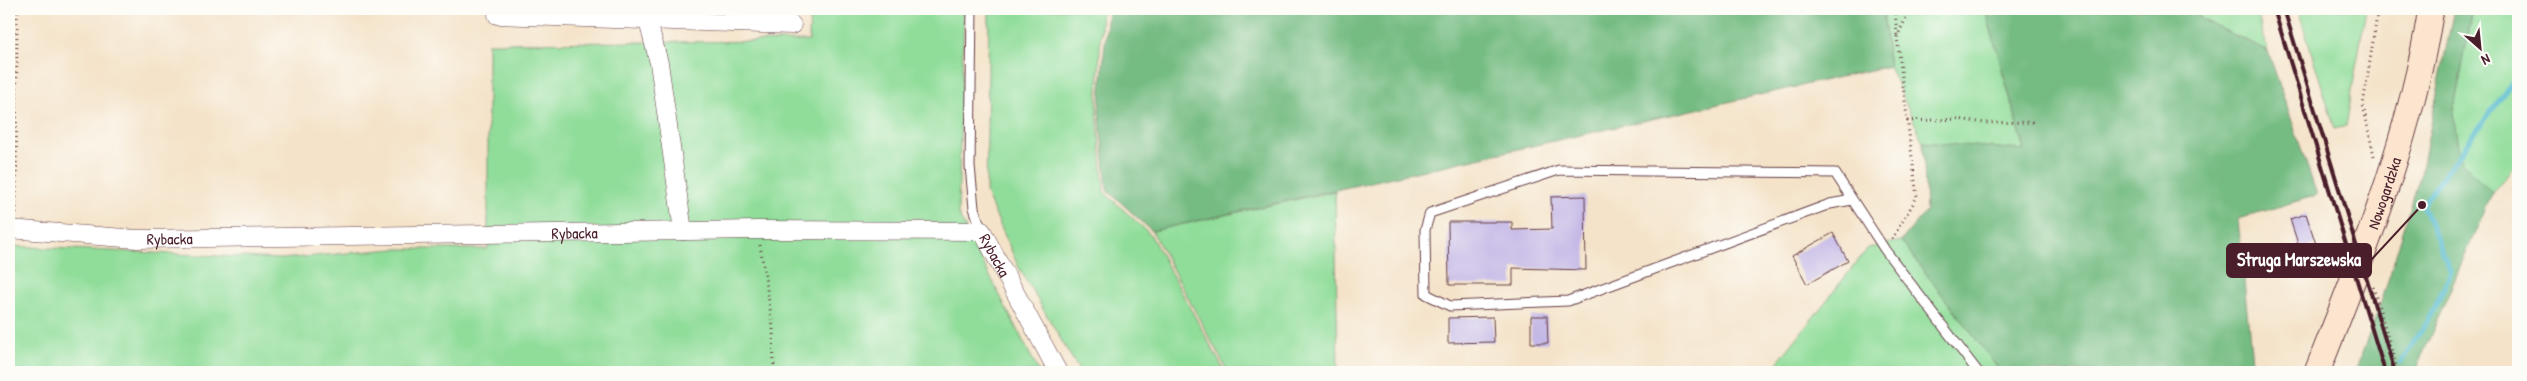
<svg xmlns="http://www.w3.org/2000/svg" width="2527" height="381" font-family="'Patrick Hand',sans-serif">
<rect width="100%" height="100%" fill="#fdfcf7"/>
<filter id="ink" filterUnits="userSpaceOnUse"><feTurbulence type="fractalNoise" baseFrequency=".02" numOctaves="2"/><feDisplacementMap in="SourceGraphic" scale="10" xChannelSelector="R" yChannelSelector="G"/><feConvolveMatrix kernelMatrix="1 2 1 2 8 2 1 2 1" color-interpolation-filters="sRGB"/></filter>
<filter id="wash" filterUnits="userSpaceOnUse"><feTurbulence type="fractalNoise" baseFrequency=".0096" numOctaves="4" result="noise"/><feDisplacementMap in="SourceGraphic" scale="20" xChannelSelector="R" yChannelSelector="G"/><feGaussianBlur stdDeviation="1.12" result="paint"/><feColorMatrix in="noise" values="0 0 0 0 0 0 0 0 0 0 0 0 0 0 0 0 0 1.4 0 .05"/><feComposite in="paint" operator="in"/></filter>
<g filter="url(#wash)">
<rect width="100%" height="100%" fill="#f4e3c9"/>
<g fill="#90dd9a" stroke="#6d7e62">
<path d="M810,9h154l-6,205 81,158h-1030v-126l272,13 113,-10h94v-206l321,-2z"/>
<path d="M989,9h113l-5,102 7,81 46,42 75,138h-145l-61,-104 -33,-75z"/>
<path d="M1883,9h102l40,142 -102,-9 -34,-76z"/>
<path d="M2194,9h62l12,42 -67,-32z"/>
<path d="M2298,9h68l-20,117 -11,3z"/>
<path d="M2473,9h45v152l-26,32 -32,-32 -7,-47z"/>
<path d="M1335,191l3,181h-110l-76,-141z"/>
<path d="M1901,241l100,131h-231l98,-124z"/>
</g>
<g fill="#74bc82" stroke="#5f6e56">
<path d="M1108,9h775l6,57 -737,165 -45,-41 -8,-79z"/>
<path d="M1985,9h209l7,10 67,32 49,144 -79,24 15,153h-252l-100,-131 25,-30 -3,-69 102,8z"/>
<path d="M2454,9h19l-20,105 7,46 32,33 -77,179h-60l29,-78 38,-125z"/>
</g>
<g fill="none" stroke-linecap="round" stroke-linejoin="round">
<path stroke="#51bace" stroke-width="5" d="M2401,362l30,-46 20,-44 -29,-67 96,-130"/>
</g>
<g id="blocks">
<g fill="#c4b8e6">
<path d="M1585,196l1,74 -73,-2v17h-64l-1,-63h64v8l40,-1 -1,-32z"/>
<path d="M2306,214l10,30 -16,6 -10,-31z"/>
<path d="M1833,233l15,28 -41,23 -15,-28z"/>
<path d="M1531,316h16l1,27h-17z"/>
<path d="M1493,317l1,25 -46,1v-25z"/>
</g>
</g>
</g>
<g filter="url(#ink)">
<use href="#blocks" fill-opacity="0" stroke="#643c43" stroke-width="1"/>
<g fill="none" stroke-linecap="round" stroke-linejoin="round">
<g stroke="#643c43" stroke-width="11">
<g id="lane">
<path d="M972,9l-2,157 4,42 8,23"/>
<path d="M1852,200l-22,4 -262,97 -118,5 -24,-12 -1,-64 5,-17 129,-43 276,3 50,77 93,122"/>
</g>
</g>
<g stroke="#643c43" stroke-width="19">
<g id="street">
<path d="M645,10l14,53 24,168"/>
<path d="M497,15l295,10"/>
<path id="s1" d="M9,229l128,10 621,-9 224,1 76,141"/>
</g>
</g>
<g stroke="#643c43" stroke-width="27">
<g id="secondary">
<path id="s2" d="M2317,372c47,-119 94,-236 114,-363"/>
</g>
</g>
<g stroke="#643c43" stroke-width="3" stroke-dasharray="1 4" stroke-linecap="butt">
<path d="M1895,9l2,28"/>
<path d="M1907,121l51,-2 27,4 49,-1"/>
<path d="M2374,156l-11,-51 15,-96"/>
<path d="M16,213l1,-204"/>
<path d="M1892,239l25,-42 -20,-160 13,-28"/>
<path d="M760,245l13,82 1,45"/>
<path d="M2373,287l25,85"/>
</g>
<use href="#lane" stroke="#fff" stroke-width="9"/>
<use href="#street" stroke="#fff" stroke-width="18"/>
<use href="#secondary" stroke="#fce5cf" stroke-width="25"/>
<g stroke="#4a1f2b" stroke-width="4">
<path d="M2274,9l111,363"/>
<path d="M2284,9l111,363"/>
</g>
</g>
</g>
<g text-anchor="middle" dominant-baseline="central" stroke-width="4" stroke-linejoin="round" paint-order="stroke">
<g font-size="16" fill="#4a1f2b" stroke="#fdfcf7">
<text stroke="none"><textPath href="#s2" startOffset="191">Nowogardzka</textPath></text>
<text stroke="none"><textPath href="#s1" startOffset="566">Rybacka</textPath></text>
<text stroke="none"><textPath href="#s1" startOffset="161">Rybacka</textPath></text>
<text stroke="none"><textPath href="#s1" startOffset="1001">Rybacka</textPath></text>
</g>
</g>
<path fill="none" stroke="#4a1f2b" stroke-width="2" d="M2422 205L2371 260"/>
<circle fill="#4a1f2b" stroke="#fdfcf7" stroke-width="2" cx="2422" cy="205" r="5"/>
<rect fill="#4a1f2b" stroke="#4a1f2b" stroke-width="2" x="2227" y="244" width="144" height="33" rx="5"/>
<g font-size="18" text-anchor="middle" font-weight="bold" fill="#fff">
<text x="2299" y="266">Struga Marszewska</text>
</g>
<rect width="2527" height="381" fill="none" stroke="#fdfcf7" stroke-width="30"/>
<g transform="translate(2480 48) rotate(153)" stroke="#fdfcf7" stroke-width="4" paint-order="stroke">
<path d="M0-4L9 19L0 12L-9 19Z" fill="#4a1f2b"/>
<text y="-8" font-size="14" font-weight="bold" text-anchor="middle" fill="#4a1f2b">N</text>
</g>
</svg>
